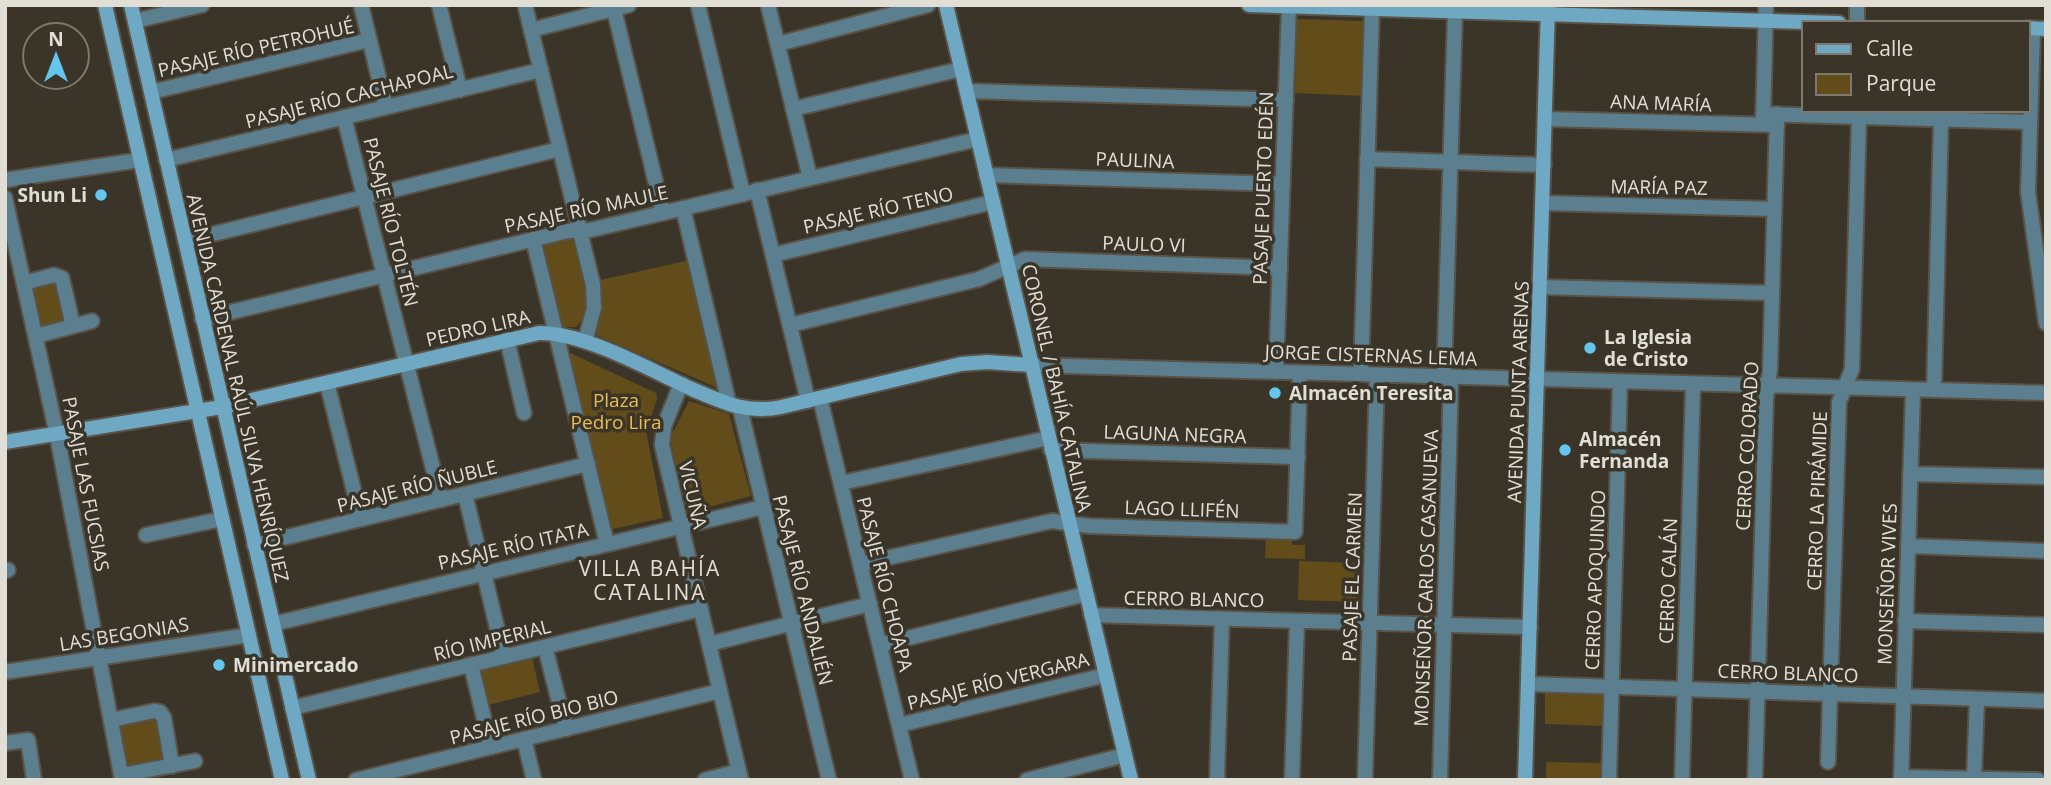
<svg xmlns="http://www.w3.org/2000/svg" width="2051" height="785" font-family="'Open Sans',sans-serif">
<rect width="100%" height="100%" fill="#3b3529"/>
<g fill="#614c1a">
<path d="M1297,19l67,2 -2,75 -67,-3z"/>
<path d="M567,236l6,3c8,28 27,65 3,88h-16l-20,-79 3,-6z"/>
<path d="M690,260l28,128 -122,-53 6,-31 -6,-23z"/>
<path d="M54,279l6,3 8,37 -6,8 -17,3 -9,-4 -8,-36z"/>
<path d="M566,351l90,42 1,6 -11,32 17,87 -55,12z"/>
<path d="M689,401l40,13 22,82 -65,17 -16,-75z"/>
<path d="M1266,535h26v10h13v14l-40,-1z"/>
<path d="M1299,561l59,2 -1,39 -59,-2z"/>
<path d="M532,657l8,35 -52,13 -9,-35z"/>
<path d="M1545,690l60,2 -1,34 -59,-2z"/>
<path d="M159,717l7,38 -4,7 -35,6 -9,-47z"/>
<path d="M1546,762l58,1v17h-58z"/>
</g>
<g fill="none" stroke-linecap="round" stroke-linejoin="round">
<g stroke="#595348" stroke-width="18">
<g id="street">
<path d="M361,5l25,102"/>
<path d="M439,5l21,85"/>
<path d="M525,5l68,280 1,23 -9,33"/>
<path d="M613,5l50,208"/>
<path d="M698,5l45,189"/>
<path d="M768,5l42,173"/>
<path d="M135,21l67,-16"/>
<path d="M1857,23v-18"/>
<path d="M2033,29l-5,163 18,131"/>
<path d="M531,30l98,-25"/>
<path d="M778,44l150,-39"/>
<path d="M967,91l319,9"/>
<path d="M151,92l218,-52"/>
<path d="M793,109l168,-40"/>
<path d="M1763,114l266,8"/>
<path d="M344,117l97,383"/>
<path d="M1545,119l232,6"/>
<path d="M1763,123l3,-118"/>
<path d="M1367,159l177,6"/>
<path d="M166,160l375,-90"/>
<path d="M986,175l297,9"/>
<path d="M5,180l135,-20"/>
<path d="M757,190l51,211"/>
<path d="M5,198l52,237 65,345"/>
<path d="M1543,203l231,6"/>
<path d="M683,208l46,196"/>
<path d="M533,239l74,305"/>
<path d="M185,241l375,-92"/>
<path d="M773,255l220,-53"/>
<path d="M24,283l30,-8 8,3 11,48"/>
<path d="M1540,287l232,6"/>
<path d="M202,319l366,-88 22,-1 388,-91"/>
<path d="M790,325l189,-46 46,-20 255,9"/>
<path d="M36,336l56,-15"/>
<path d="M507,339l17,74"/>
<path d="M1031,365l1015,28"/>
<path d="M1276,372l13,-367"/>
<path d="M1361,374l11,-365"/>
<path d="M1444,377l11,-366"/>
<path d="M327,383l34,136"/>
<path d="M681,384l-17,42 -2,19 79,335"/>
<path d="M1934,390l7,-271"/>
<path d="M820,398l92,382"/>
<path d="M740,408l89,372"/>
<path d="M1051,450l247,7"/>
<path d="M1910,474l136,3"/>
<path d="M841,483l208,-45"/>
<path d="M465,494l39,163"/>
<path d="M146,535l76,-16"/>
<path d="M254,545l334,-81"/>
<path d="M1908,546l138,5"/>
<path d="M860,564l192,-43 37,5 206,6 5,-159"/>
<path d="M5,571l3,-1"/>
<path d="M1091,615l439,12"/>
<path d="M1905,621l141,4"/>
<path d="M273,624l490,-117"/>
<path d="M709,644l161,-40"/>
<path d="M880,645l206,-51"/>
<path d="M545,647l21,82"/>
<path d="M471,665l20,82"/>
<path d="M5,672l244,-37"/>
<path d="M1528,684l518,17"/>
<path d="M292,708l409,-99"/>
<path d="M111,720l43,-9 6,1 4,6 8,48"/>
<path d="M899,725l207,-50"/>
<path d="M524,739l10,41"/>
<path d="M5,743l23,-3 6,40"/>
<path d="M1828,762l11,-360 13,-33 7,-252"/>
<path d="M122,775l73,-14"/>
<path d="M1901,777l137,3"/>
<path d="M1974,778l3,-79"/>
<path d="M356,780l364,-89"/>
<path d="M705,780l34,-9"/>
<path d="M1027,780l98,-25"/>
<path d="M1217,780l5,-161"/>
<path d="M1292,780l5,-159"/>
<path d="M1365,780l12,-405"/>
<path d="M1440,780l11,-403"/>
<path d="M1609,780l11,-398"/>
<path d="M1682,780l11,-396"/>
<path d="M1755,780l11,-381 4,-29 7,-256"/>
<path d="M1901,780l12,-390"/>
</g>
</g>
<g stroke="#595348" stroke-width="18">
<g id="secondary">
<path d="M105,5l177,775"/>
<path d="M131,5l178,775"/>
<path d="M946,5l185,775"/>
<path d="M1249,5l590,18"/>
<path d="M2028,28l18,1"/>
<path d="M5,442l217,-35 317,-74c45,-1 113,38 155,57 30,13 54,24 87,17l180,-43 26,-2 44,3"/>
<path d="M1525,780l23,-775"/>
</g>
</g>
<use href="#street" stroke="#5c7f90" stroke-width="14"/>
<use href="#secondary" stroke="#6ea8c3" stroke-width="14"/>
</g>
<g fill="#64c5ee" stroke="#3b3529" stroke-width="2.5">
<circle cx="101" cy="195" r="7"/>
<circle cx="1590" cy="348" r="7"/>
<circle cx="1275" cy="393" r="7"/>
<circle cx="1565" cy="450" r="7"/>
<circle cx="219" cy="665" r="7"/>
</g>
<g text-anchor="middle" dominant-baseline="central" stroke-width="7" stroke-linejoin="round" paint-order="stroke">
<g font-size="19" fill="#e1ded6" stroke="#3b3529">
<text transform="translate(256 48) rotate(-13)">PASAJE RÍO PETROHUÉ</text>
<text transform="translate(349 96) rotate(-14)">PASAJE RÍO CACHAPOAL</text>
<text transform="translate(1661 103) rotate(2)">ANA MARÍA</text>
<text transform="translate(1135 160) rotate(2)">PAULINA</text>
<text transform="translate(1659 187) rotate(1)">MARÍA PAZ</text>
<text transform="translate(1263 188) rotate(-88)">PASAJE PUERTO EDÉN</text>
<text transform="translate(586 209) rotate(-12)">PASAJE RÍO MAULE</text>
<text transform="translate(878 210) rotate(-13)">PASAJE RÍO TENO</text>
<text transform="translate(391 222) rotate(76)">PASAJE RÍO TOLTÉN</text>
<text transform="translate(1144 244) rotate(2)">PAULO VI</text>
<text transform="translate(478 328) rotate(-13)">PEDRO LIRA</text>
<text transform="translate(1371 355) rotate(2)">JORGE CISTERNAS LEMA</text>
<text transform="translate(238 388) rotate(77)">AVENIDA CARDENAL RAÚL SILVA HENRÍQUEZ</text>
<text transform="translate(1057 388) rotate(77)">CORONEL / BAHÍA CATALINA</text>
<text transform="translate(1518 392) rotate(-88)">AVENIDA PUNTA ARENAS</text>
<text transform="translate(1175 434) rotate(2)">LAGUNA NEGRA</text>
<text transform="translate(1747 446) rotate(-87)">CERRO COLORADO</text>
<text transform="translate(86 484) rotate(79)">PASAJE LAS FUCSIAS</text>
<text transform="translate(417 486) rotate(-14)">PASAJE RÍO ÑUBLE</text>
<text transform="translate(693 495) rotate(77)">VICUÑA</text>
<text transform="translate(1817 501) rotate(-88)">CERRO LA PIRÁMIDE</text>
<text transform="translate(1182 509) rotate(2)">LAGO LLIFÉN</text>
<text transform="translate(513 546) rotate(-13)">PASAJE RÍO ITATA</text>
<text transform="translate(1352 577) rotate(-88)">PASAJE EL CARMEN</text>
<text transform="translate(1426 578) rotate(-88)">MONSEÑOR CARLOS CASANUEVA</text>
<text transform="translate(1595 580) rotate(-88)">CERRO APOQUINDO</text>
<text transform="translate(1668 581) rotate(-88)">CERRO CALÁN</text>
<text transform="translate(885 584) rotate(76)">PASAJE RÍO CHOAPA</text>
<text transform="translate(1887 584) rotate(-88)">MONSEÑOR VIVES</text>
<text transform="translate(803 590) rotate(76)">PASAJE RÍO ANDALIÉN</text>
<text transform="translate(1194 599) rotate(1)">CERRO BLANCO</text>
<text transform="translate(124 634) rotate(-9)">LAS BEGONIAS</text>
<text transform="translate(492 640) rotate(-14)">RÍO IMPERIAL</text>
<text transform="translate(1788 673) rotate(2)">CERRO BLANCO</text>
<text transform="translate(998 681) rotate(-14)">PASAJE RÍO VERGARA</text>
<text transform="translate(534 717) rotate(-14)">PASAJE RÍO BIO BIO</text>
</g>
<g font-size="19" font-weight="bold" fill="#e1ded6" stroke="#3b3529" text-anchor="start">
<text x="87" y="195" text-anchor="end">Shun Li</text>
<text x="1604" y="337">La Iglesia<tspan x="1604" dy="22">de Cristo</tspan></text>
<text x="1289" y="393">Almacén Teresita</text>
<text x="1579" y="439">Almacén<tspan x="1579" dy="22">Fernanda</tspan></text>
<text x="233" y="665">Minimercado</text>
</g>
<g font-size="19" fill="#eabd4f" stroke="#3b3529">
<text x="616" y="400">Plaza<tspan x="616" dy="22">Pedro Lira</tspan></text>
</g>
<g font-size="21" letter-spacing="2" fill="#e1ded6" stroke="#3b3529">
<text x="650" y="568">VILLA BAHÍA<tspan x="650" dy="24">CATALINA</tspan></text>
</g>
</g>
<rect width="2051" height="785" fill="none" stroke="#e1ded6" stroke-width="14"/>
<rect x="1802" y="21" width="228" height="91" fill="#3b3529" stroke="#7d796e" stroke-width="2"/>
<rect x="1816" y="44" width="35" height="10" fill="#6ea8c3" stroke="#7d796e" stroke-width="2"/>
<text x="1866" y="56" font-size="21" fill="#e1ded6">Calle</text>
<rect x="1816" y="74" width="35" height="21" fill="#614c1a" stroke="#7d796e" stroke-width="2"/>
<text x="1866" y="91" font-size="21" fill="#e1ded6">Parque</text>
<g transform="translate(56 56)"><circle r="33" fill="#3b3529" stroke="#7d796e" stroke-width="2"/>
<path d="M0-5L12 26L0 18L-12 26Z" fill="#64c5ee"/>
<text y="-10" font-size="19" font-weight="bold" text-anchor="middle" fill="#e1ded6">N</text>
</g>
</svg>
